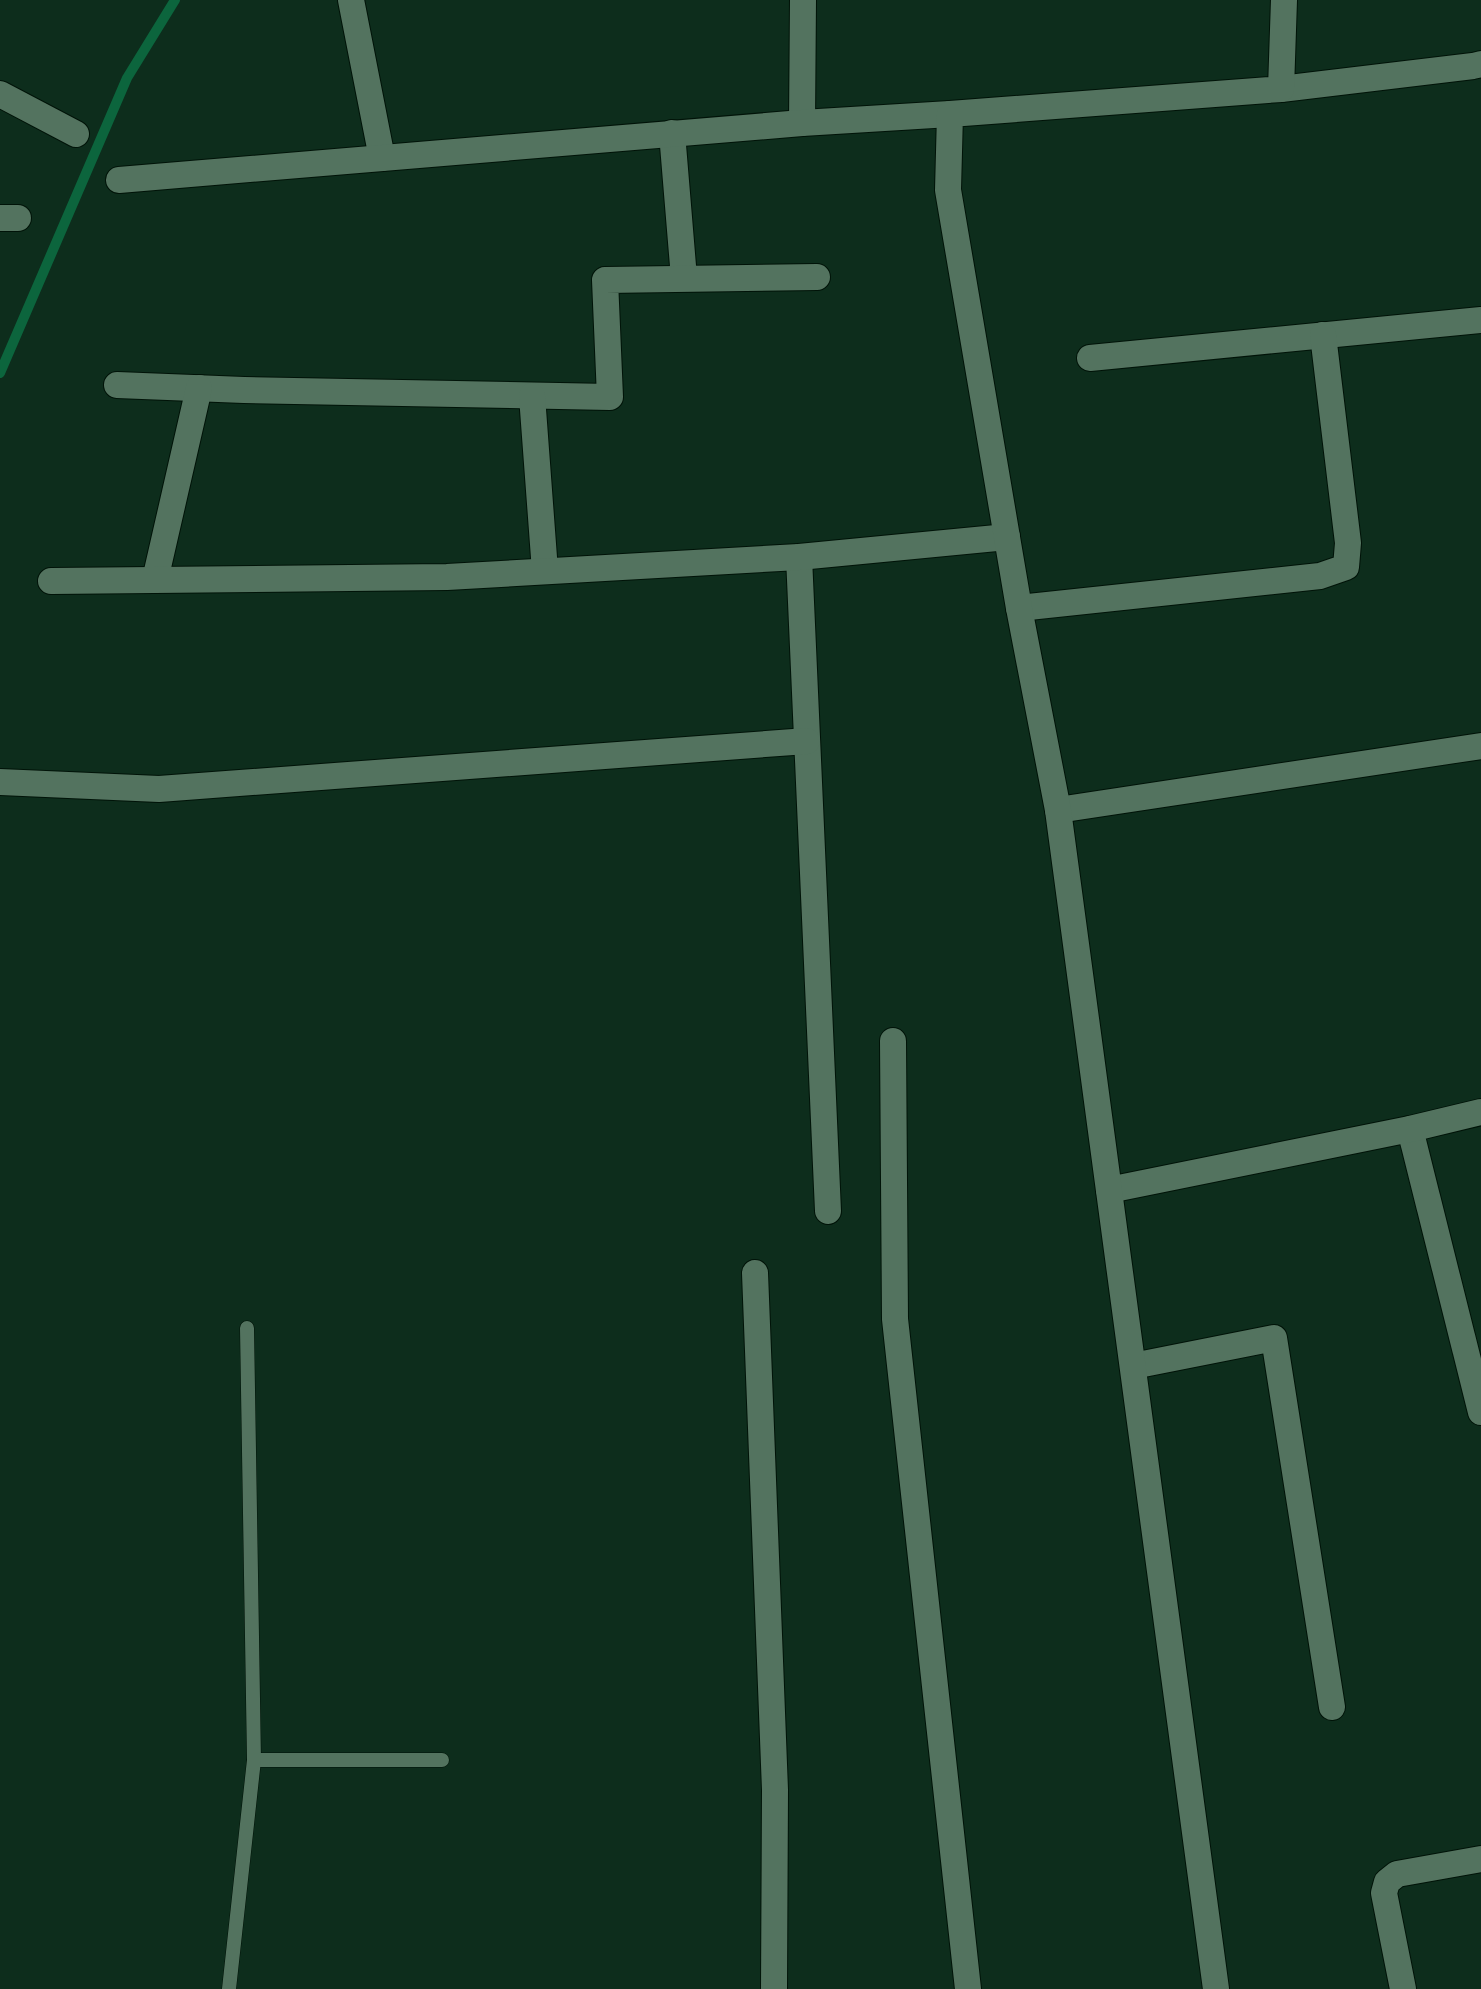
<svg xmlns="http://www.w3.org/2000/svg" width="1481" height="1989" font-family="'Nunito Sans',sans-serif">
<rect width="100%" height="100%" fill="#0d2d1c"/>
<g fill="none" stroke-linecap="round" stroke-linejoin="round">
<path stroke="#0c653d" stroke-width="10" d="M0,373l127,-295 48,-78"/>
<g stroke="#001308" stroke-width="15">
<g id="lane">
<path d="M254,1760h188"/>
<path d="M229,1989l25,-229 -7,-432"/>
</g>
</g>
<g stroke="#001308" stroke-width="28">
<g id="street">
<path d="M351,0l31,158"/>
<path d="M1281,89l192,-23 8,-2"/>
<path d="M0,94l76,40"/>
<path d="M802,123l1,-123"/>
<path d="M672,133l12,145"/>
<path d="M119,180l683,-57 148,-9"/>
<path d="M0,218h18"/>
<path d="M1090,358l391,-38"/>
<path d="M117,385l127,5 366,7 -5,-117 212,-3"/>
<path d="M532,396l13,175"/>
<path d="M799,557l29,654"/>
<path d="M155,580l44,-192"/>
<path d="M51,581l396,-4 352,-20 208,-20"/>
<path d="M1019,608l301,-32 26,-9 2,-24 -25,-208"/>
<path d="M0,782l159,7 648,-48"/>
<path d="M1058,810l423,-64"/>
<path d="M893,1041l2,278 73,670"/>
<path d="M1410,1129l71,283"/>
<path d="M1109,1190l301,-61 71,-17"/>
<path d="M755,1273l20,517 -1,199"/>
<path d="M1133,1366l141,-28 58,369"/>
<path d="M1216,1989l-158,-1179 -39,-202 -71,-418 2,-76 331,-25 3,-89"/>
<path d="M1403,1989l-19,-96 3,-11 10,-8 84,-15"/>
</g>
</g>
<use href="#lane" stroke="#53735f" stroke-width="14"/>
<use href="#street" stroke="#53735f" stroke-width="26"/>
</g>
</svg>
